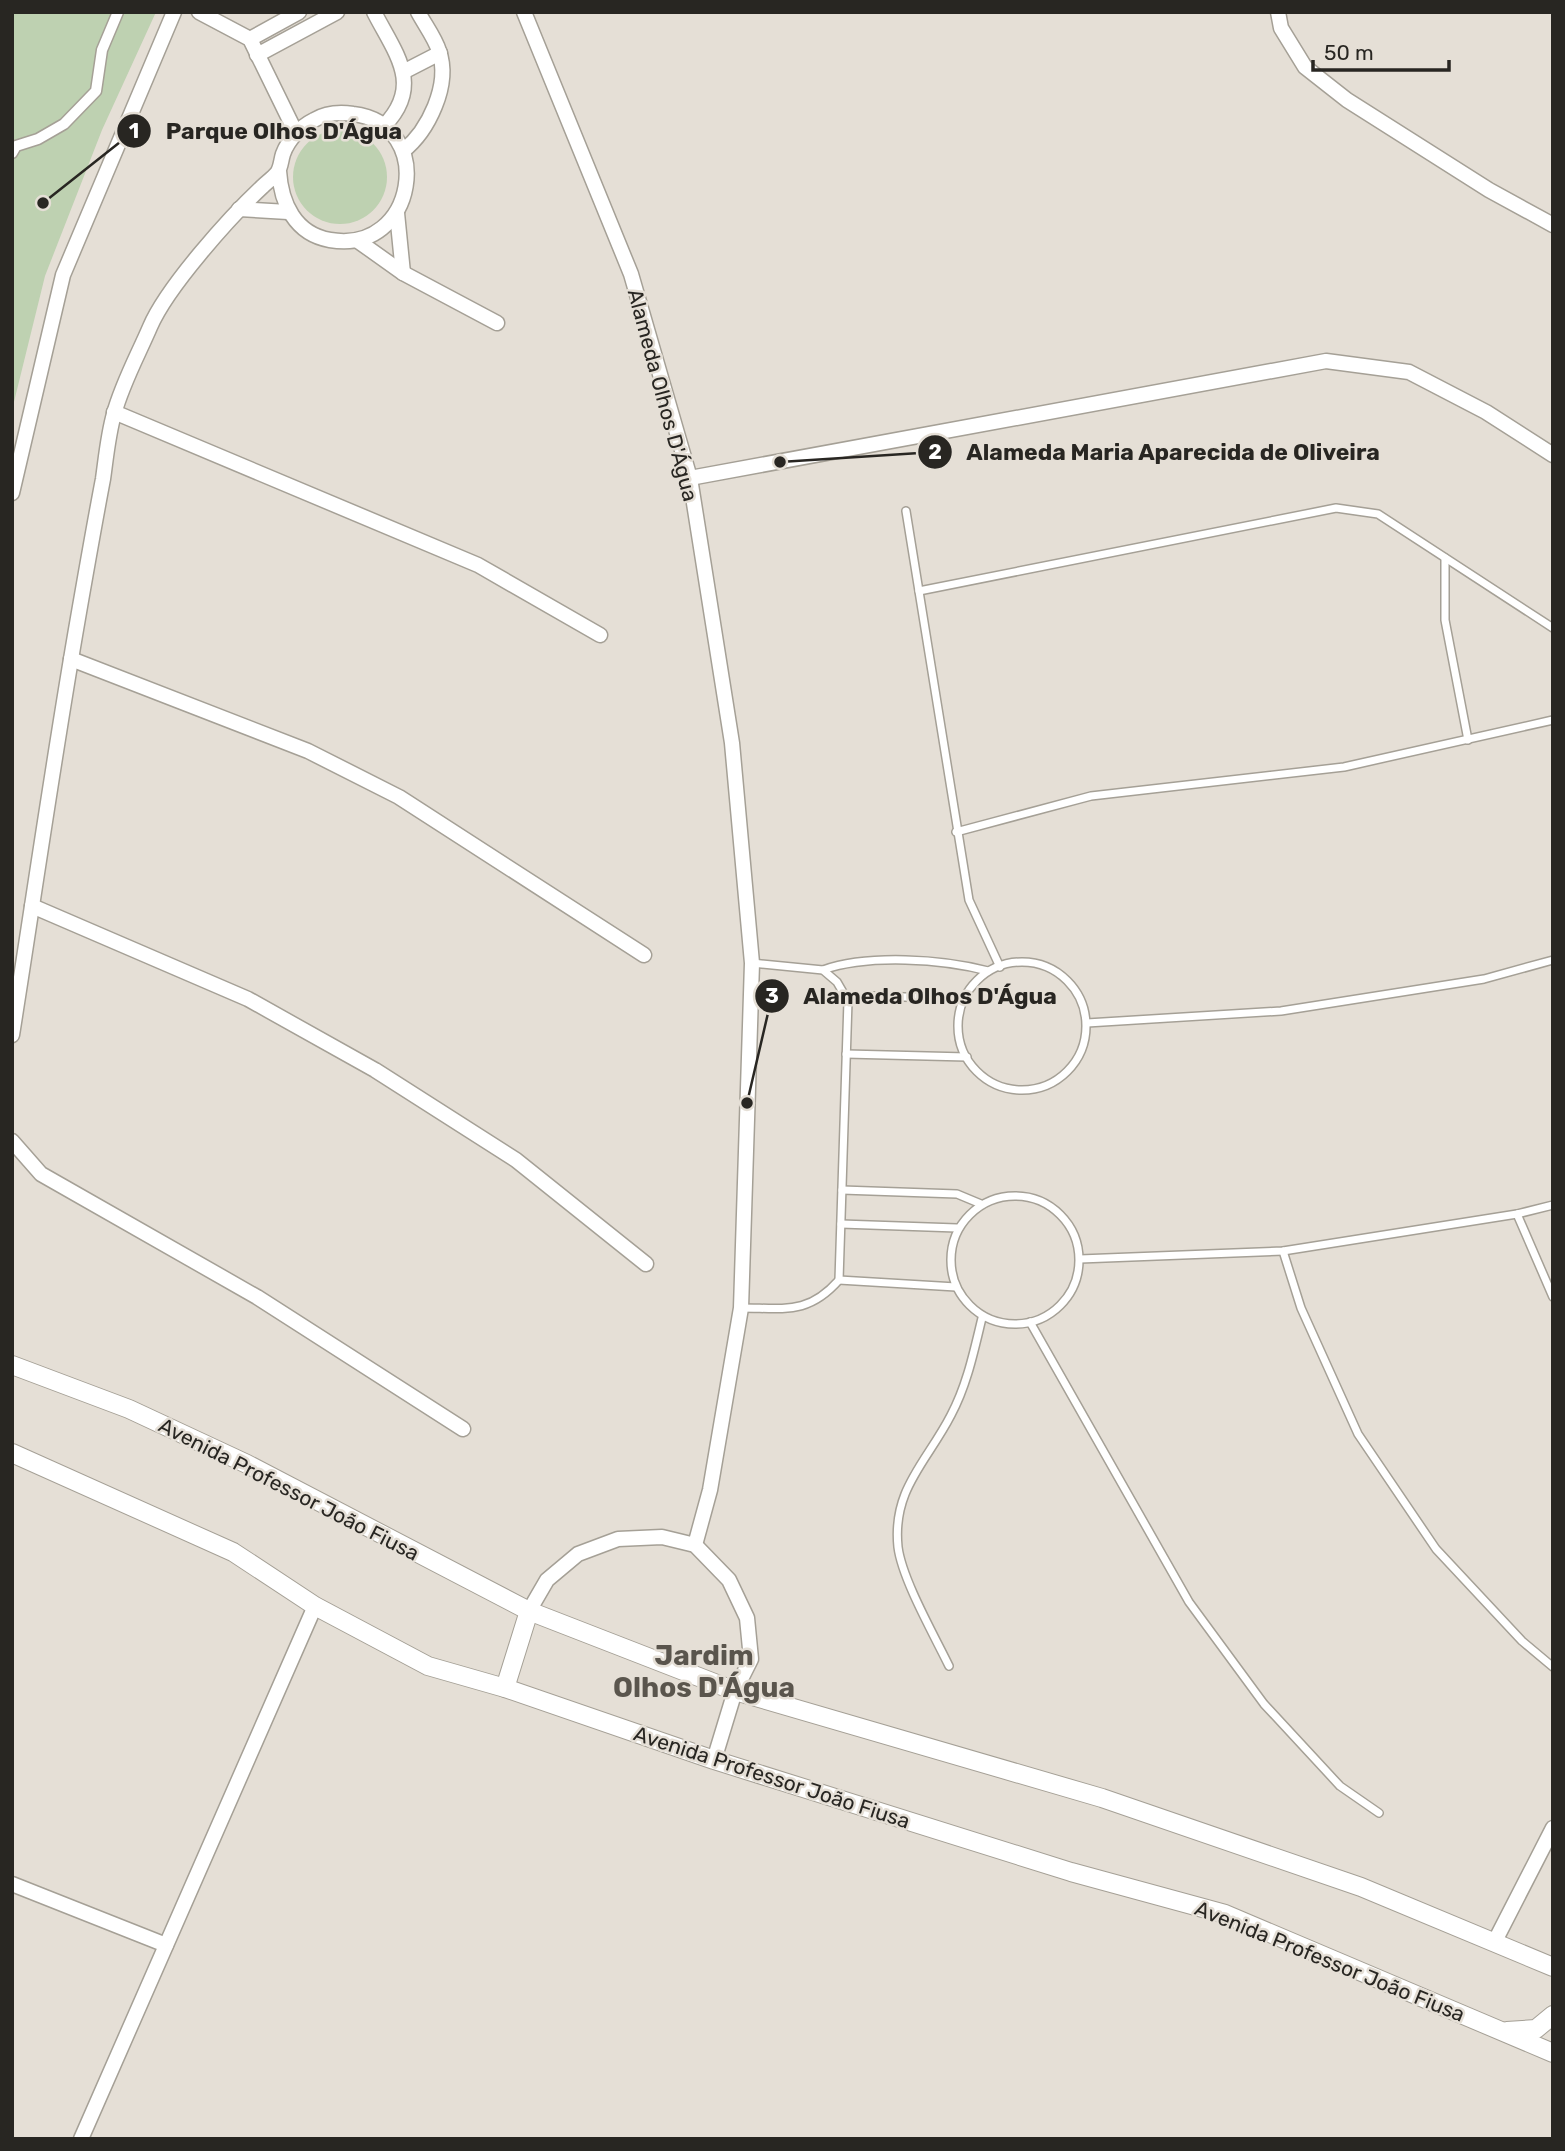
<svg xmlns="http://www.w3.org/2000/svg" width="1565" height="2151" font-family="Rubik,sans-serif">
<rect width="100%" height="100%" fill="#e5dfd6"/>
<g fill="#bed1b1">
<path d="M12,12h144l-54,118 -57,146 -33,134z"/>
<circle cx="340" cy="177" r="47"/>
</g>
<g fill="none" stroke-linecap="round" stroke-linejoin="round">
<g stroke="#a5a096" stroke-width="10">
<g id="service">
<path d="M906,511l63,389 31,67"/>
<path d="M1445,558v62l23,120"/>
<path d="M919,591l417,-83 42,6 175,114"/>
<path d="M956,832l135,-36 253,-29 209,-47"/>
<circle cx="1022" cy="1026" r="64"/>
<path d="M823,970c46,-16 119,-11 165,1"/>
<path d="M848,1001l26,-5 91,3"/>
<path d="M1087,1023l194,-12 203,-32 69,-19"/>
<path d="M846,1054l121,3"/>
<path d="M842,1190l115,4 24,10"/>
<circle cx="1015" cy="1260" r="64"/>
<path d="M1517,1214l36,83"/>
<path d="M841,1224l116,4"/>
<path d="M1283,1251l18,57 57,126 78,115 86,92 31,26"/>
<path d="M1080,1259l203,-8 234,-37 36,-9"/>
<path d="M839,1280l117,7"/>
<path d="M741,1308c44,0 67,7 98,-28l9,-279 -11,-19 -14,-12 -71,-7"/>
<path d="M1030,1322l159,280 75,102 76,82 39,27"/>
<path d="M949,1666c-15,-31 -47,-87 -51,-119 -6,-58 29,-85 53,-132 16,-30 23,-64 31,-97"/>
</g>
</g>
<g stroke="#a5a096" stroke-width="13">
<path id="pedestrian" d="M12,153l4,-7 22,-7 26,-15 32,-33 6,-41 16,-38"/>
</g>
<g stroke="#a5a096" stroke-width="17">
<g id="minor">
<path d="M199,12l51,27 46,94"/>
<path d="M374,12c21,41 50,73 10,114"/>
<path d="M524,12l107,262 59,204 42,265 20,220 -11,345 -31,182 -15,55"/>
<path d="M1278,12l3,16 24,39 42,33 142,90 64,35"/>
<path d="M250,39l49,-27"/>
<path d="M257,55l80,-43"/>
<path d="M405,71l35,-18"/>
<path d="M403,151c25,-20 48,-66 36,-100 -4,-13 -14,-26 -21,-39"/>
<path d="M239,209l49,3"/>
<path d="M397,213l6,60"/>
<path d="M358,241l45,32 94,50"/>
<path d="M114,412l364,153 122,70"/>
<path d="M690,478l636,-117 83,11 77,40 67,43"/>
<path d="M12,493l51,-218 111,-263"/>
<path d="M71,659l237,92 91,46 245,158"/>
<path d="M32,906l216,93 127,71 141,90 130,104"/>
<path d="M12,1035c22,-139 42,-279 66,-417 8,-46 16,-92 25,-139 3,-21 5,-44 11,-65 8,-30 24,-59 36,-87 17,-40 80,-110 112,-140 5,-5 11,-9 15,-14 4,-5 4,-13 6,-19 5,-14 17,-27 31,-34 12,-7 26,-8 39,-6 84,10 64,141 -23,126 -35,-6 -49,-37 -51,-69"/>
<path d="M12,1141l29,33 216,123 206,132"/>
<path d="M529,1611l18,-31 31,-26 40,-15 44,-2 33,8 34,35 18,38 4,41 -16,32 -21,69"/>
<path d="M12,1884l154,61"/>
<path d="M1494,1943l59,-115"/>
<path d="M81,2139l234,-533"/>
</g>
</g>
<g stroke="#a5a096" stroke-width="20">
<g id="tertiary">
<path d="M12,1365l117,44 118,55 282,147 206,80 367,107 259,89 192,80"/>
<path d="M12,1453l221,99 82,54 113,60 77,22 209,72 357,112 154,42 328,139"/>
<path d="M505,1688l24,-77"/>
<path d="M1507,2031l29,-2 17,-14"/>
</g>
</g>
<use href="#service" stroke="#fff" stroke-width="7"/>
<use href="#pedestrian" stroke="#fff" stroke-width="10"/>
<use href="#minor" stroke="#fff" stroke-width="14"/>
<use href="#tertiary" stroke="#fff" stroke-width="18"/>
</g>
<g text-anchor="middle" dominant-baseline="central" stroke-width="5" stroke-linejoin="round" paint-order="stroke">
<g font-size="21" fill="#282622" stroke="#e5dfd6">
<text transform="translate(663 395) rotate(75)">Alameda Olhos D'Água</text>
<text transform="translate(289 1489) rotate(27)">Avenida Professor João Fiusa</text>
<text transform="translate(772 1777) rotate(18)">Avenida Professor João Fiusa</text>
<text transform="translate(1330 1961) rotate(22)">Avenida Professor João Fiusa</text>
</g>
<g font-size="28" font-weight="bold" fill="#5a554d" stroke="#e5dfd6">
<text x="704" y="1655">Jardim<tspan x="704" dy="32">Olhos D'Água</tspan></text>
</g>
</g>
<path fill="none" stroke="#282622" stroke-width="2.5" d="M43 203L134 131M780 462L935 452M747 1103L772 996"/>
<g fill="#282622" stroke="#e5dfd6" stroke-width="2.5">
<circle cx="43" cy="203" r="7"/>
<circle cx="780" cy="462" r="7"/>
<circle cx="747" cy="1103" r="7"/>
<circle cx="134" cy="131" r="18"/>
<circle cx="935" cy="452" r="18"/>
<circle cx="772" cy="996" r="18"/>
</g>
<g font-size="21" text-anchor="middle" font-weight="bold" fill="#fff">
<text x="134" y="138">1</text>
<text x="935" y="459">2</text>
<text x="772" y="1003">3</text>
</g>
<g font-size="23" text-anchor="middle" font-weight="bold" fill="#282622" stroke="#e5dfd6" stroke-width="5" stroke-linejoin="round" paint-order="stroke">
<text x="284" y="139">Parque Olhos D'Água</text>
<text x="1173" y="460">Alameda Maria Aparecida de Oliveira</text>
<text x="930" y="1004">Alameda Olhos D'Água</text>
</g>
<rect width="1565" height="2151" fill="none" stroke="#282622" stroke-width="28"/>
<path d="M1313 60v10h136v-10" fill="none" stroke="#282622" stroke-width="3.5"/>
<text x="1324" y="60" font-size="21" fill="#282622" stroke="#e5dfd6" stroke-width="5" paint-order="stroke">50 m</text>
</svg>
